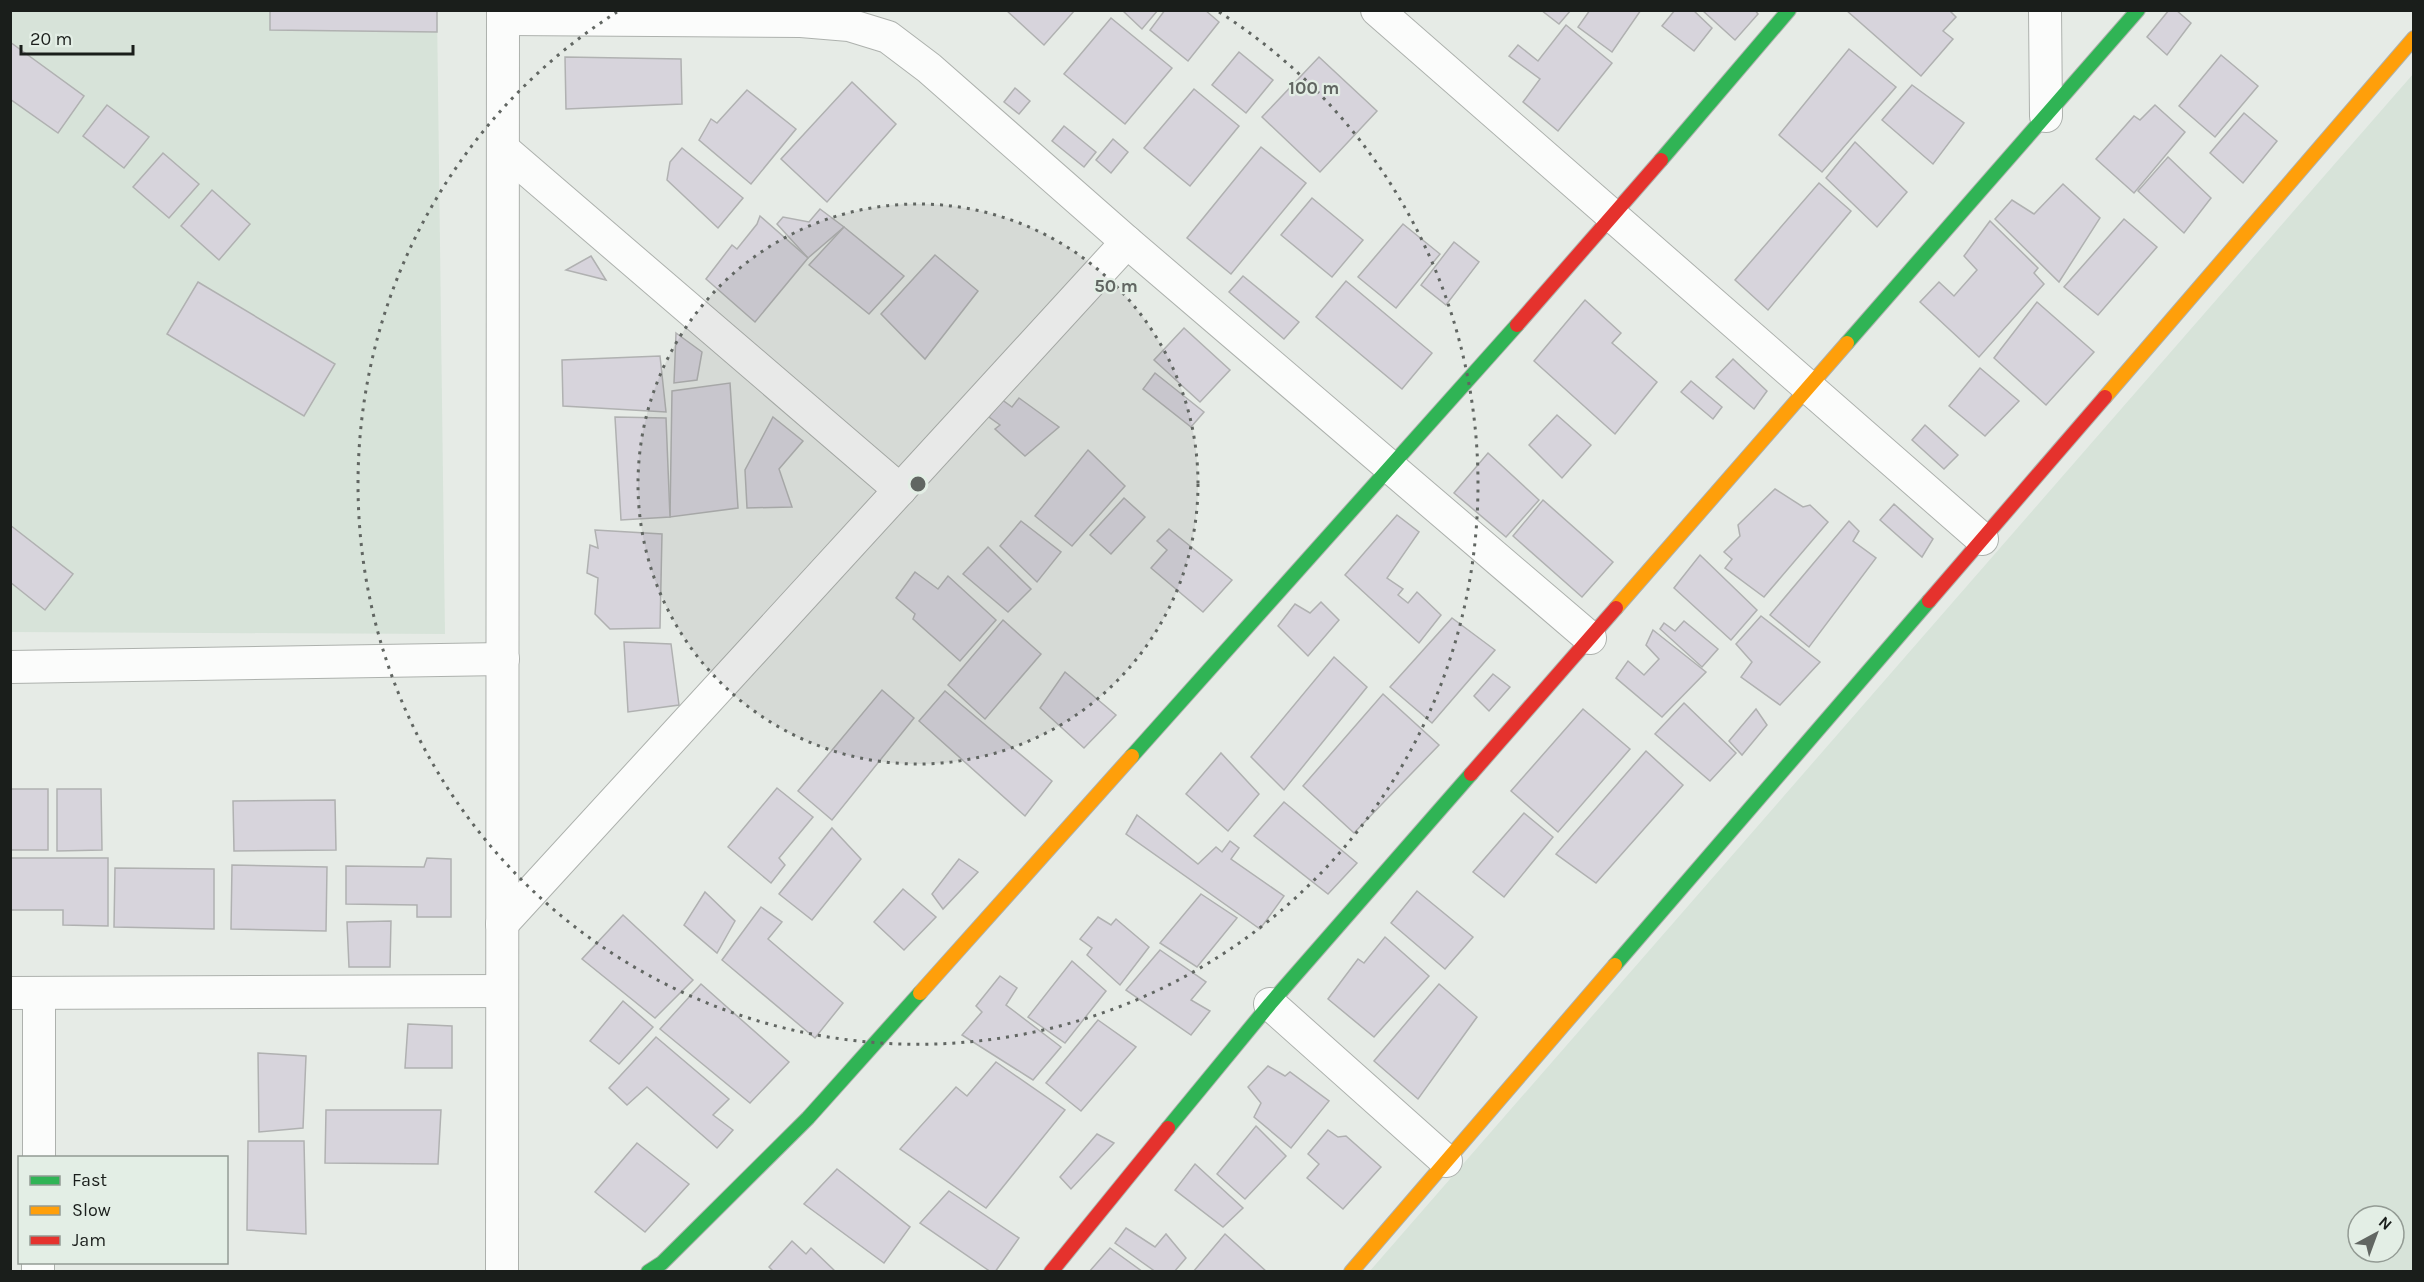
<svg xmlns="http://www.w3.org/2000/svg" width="2424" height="1282" font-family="Karla,sans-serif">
<rect width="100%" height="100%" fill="#e6ebe6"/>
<g fill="#d7e3d9" fill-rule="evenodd">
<path d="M11,11h426l8,623 -434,-2z"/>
<path d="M2413,74v1197l-1044,1 1038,-1191zM2358,1216h36v36h-36z"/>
</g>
<g fill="#d7d4dc" stroke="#b0b1b1" stroke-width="1.5">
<path d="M270,10h167v22l-167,-2z"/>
<path d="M1006,10h69l-31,35z"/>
<path d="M1122,10h36l-16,19z"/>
<path d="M1165,10h40l14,12 -31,39 -38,-31z"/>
<path d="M1541,10h30l-12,14z"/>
<path d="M1590,10h51l-29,42 -34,-25z"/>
<path d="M1675,10h18l19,18 -18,23 -32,-25z"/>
<path d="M1702,10h53l3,4 -23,26z"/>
<path d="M1846,10h103l7,7 -13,14 10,8 -32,37z"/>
<path d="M2169,10h7l15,13 -24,32 -20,-18z"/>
<path d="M1111,18l61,50 -47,56 -61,-50z"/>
<path d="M1566,25l46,38 -54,68 -35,-29 17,-23 -31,-23 9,-11 20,16z"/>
<path d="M10,42l74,54 -26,37 -48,-34z"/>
<path d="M1849,49l47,38 -74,85 -43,-37z"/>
<path d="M1239,52l34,28 -27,33 -34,-28z"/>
<path d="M2221,55l37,31 -43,51 -36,-31z"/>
<path d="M565,57l116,2 1,45 -116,5z"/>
<path d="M1319,57l58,54 -57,61 -58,-55z"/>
<path d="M852,82l44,42 -69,78 -46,-43z"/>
<path d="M1912,85l52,38 -31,41 -51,-44z"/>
<path d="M1015,88l15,13 -11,13 -15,-12z"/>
<path d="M1194,89l45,37 -49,60 -46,-38z"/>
<path d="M747,90l49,39 -45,55 -52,-44 12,-21 6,4z"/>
<path d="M107,105l42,32 -25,31 -41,-32z"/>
<path d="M2155,105l30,27 -51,61 -38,-34 38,-43 6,4z"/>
<path d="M2244,113l33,28 -34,42 -33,-30z"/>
<path d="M1064,126l32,26 -12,15 -32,-26z"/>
<path d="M1113,139l15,13 -17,21 -15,-13z"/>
<path d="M1855,142l52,50 -30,35 -51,-49z"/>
<path d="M1261,147l45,36 -75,91 -44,-36z"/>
<path d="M682,148l61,50 -25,30 -51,-48 3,-18z"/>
<path d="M163,153l36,31 -30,34 -36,-31z"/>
<path d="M2168,157l43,41 -27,35 -46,-42z"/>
<path d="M1819,183l32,28 -83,99 -33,-30z"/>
<path d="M2063,184l37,34 -41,64 -64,-63 17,-19 22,14z"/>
<path d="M212,190l38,34 -31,36 -38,-34z"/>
<path d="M1312,198l51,42 -31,37 -51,-42z"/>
<path d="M820,209l24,18 -36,31 -31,-34 6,-7 26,5z"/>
<path d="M760,216l48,42 -53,64 -49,-43 26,-34 5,4 20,-25z"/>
<path d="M2124,219l33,28 -59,68 -34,-28z"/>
<path d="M1990,221l48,47 -4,5 10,11 -65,73 -59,-55 19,-20 15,14 23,-26 -13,-14z"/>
<path d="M1403,224l37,30 -44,54 -38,-31z"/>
<path d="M844,227l60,49 -35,38 -60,-49z"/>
<path d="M1454,242l25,20 -33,43 -25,-20z"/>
<path d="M935,255l43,36 -53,68 -44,-45z"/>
<path d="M591,256l15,24 -40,-10z"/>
<path d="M1243,276l56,46 -15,17 -55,-47z"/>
<path d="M1346,281l86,72 -30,36 -86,-72z"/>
<path d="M198,282l137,82 -31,52 -137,-82z"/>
<path d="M1585,300l36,33 -9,10 45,39 -42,52 -81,-73z"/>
<path d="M2037,302l57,50 -48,53 -52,-47z"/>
<path d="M1184,328l46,42 -30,32 -46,-42z"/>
<path d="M676,333l26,19 -5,28 -23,3z"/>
<path d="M660,356l6,56 -103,-6 -1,-46z"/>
<path d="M1733,359l34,32 -13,18 -38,-32z"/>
<path d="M1980,368l39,33 -34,35 -36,-30z"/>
<path d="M1155,373l49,39 -13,15 -48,-38z"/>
<path d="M1691,381l31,26 -9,12 -32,-27z"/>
<path d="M730,383l8,125 -68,9 2,-126z"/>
<path d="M1019,398l40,29 -34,29 -30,-27 5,-4 -11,-8 12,-18 11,8z"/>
<path d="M1557,415l34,30 -29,33 -33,-33z"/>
<path d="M615,417l51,1 4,99 -49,3z"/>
<path d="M773,417l30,24 -24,28 13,38 -45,1 -2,-38z"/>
<path d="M1925,425l33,30 -14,14 -32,-29z"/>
<path d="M1088,450l37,36 -53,60 -37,-30z"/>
<path d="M1488,453l51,47 -33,37 -52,-44z"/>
<path d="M1775,489l28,18 7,-2 18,17 -64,75 -39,-29 7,-9 -8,-7 16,-16 -2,-11z"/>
<path d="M1124,498l21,19 -34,37 -21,-19z"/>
<path d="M1543,500l70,62 -31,35 -69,-61z"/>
<path d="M1894,504l39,35 -11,18 -42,-37z"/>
<path d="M1397,515l22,17 -32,46 16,11 -5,6 10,8 9,-11 24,23 -22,28 -74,-68z"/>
<path d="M1021,521l40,31 -24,30 -37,-36z"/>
<path d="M1849,521l10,10 -6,10 23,17 -67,89 -39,-32z"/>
<path d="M10,525l63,49 -28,36 -35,-28z"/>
<path d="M1169,529l63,51 -29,32 -52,-44 16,-18 -10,-9z"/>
<path d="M595,530l67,4 -2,94 -50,1 -15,-15 3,-36 -11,-5 3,-28 8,3z"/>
<path d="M988,547l43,42 -23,23 -45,-38z"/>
<path d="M1700,555l57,55 -26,30 -57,-52z"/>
<path d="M915,572l23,17 10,-13 48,44 -36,41 -47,-42 2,-5 -19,-16z"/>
<path d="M1321,602l18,18 -31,36 -30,-30 17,-22 15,9z"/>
<path d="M1761,616l59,46 -40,43 -39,-28 11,-15 -16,-18z"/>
<path d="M1452,618l43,32 -63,73 -42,-36z"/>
<path d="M1003,620l38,34 -56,65 -37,-34z"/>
<path d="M1684,621l34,28 -16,18 -42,-38 4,-6 11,8z"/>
<path d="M1653,630l53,42 -44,45 -46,-39 12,-17 16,14 15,-16 -13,-14z"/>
<path d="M624,642l47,2 8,61 -51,7z"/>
<path d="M1334,657l33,30 -83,103 -33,-33z"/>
<path d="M1065,672l51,43 -32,33 -44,-40z"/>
<path d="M1493,674l17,13 -21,24 -15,-15z"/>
<path d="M882,690l32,28 -82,102 -34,-29z"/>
<path d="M945,691l107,90 -27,35 -106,-95z"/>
<path d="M1383,694l56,51 -85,88 -51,-47z"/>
<path d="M1684,703l52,50 -26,28 -55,-47z"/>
<path d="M1583,709l47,40 -72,83 -47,-41z"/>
<path d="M1756,709l11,16 -25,30 -13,-14z"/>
<path d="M1646,751l37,34 -87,98 -40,-29z"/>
<path d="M1221,753l38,41 -31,37 -42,-37z"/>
<path d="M777,788l36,29 -34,41 6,7 -14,18 -43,-36z"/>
<rect x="10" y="789" width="38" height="61"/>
<path d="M57,789h44l1,61 -45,1z"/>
<path d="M335,800l1,50 -102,1 -1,-50z"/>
<path d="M1284,802l73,61 -29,31 -74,-58z"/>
<path d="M1524,813l29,24 -49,60 -31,-25z"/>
<path d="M1137,815l61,49 18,-17 6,5 8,-11 9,7 -8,11 53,37 -24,33 -134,-95z"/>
<path d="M832,828l29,31 -49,61 -33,-26z"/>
<path d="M10,858h98v68l-45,-1v-15h-53z"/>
<path d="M427,858l24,1v58h-34v-12l-71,-1v-38l78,1z"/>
<path d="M959,859l19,13 -35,37 -11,-15z"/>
<path d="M232,865l95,2 -1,64 -95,-2z"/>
<path d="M115,868l99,1v60l-100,-2z"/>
<path d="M903,889l33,28 -32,33 -30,-28z"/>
<path d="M1417,891l56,46 -28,32 -54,-46z"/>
<path d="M705,892l30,29 -18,32 -33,-28z"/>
<path d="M1201,894l36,24 -40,49 -37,-24z"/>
<path d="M761,907l21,15 -14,17 75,64 -28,35 -93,-78z"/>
<path d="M623,915l70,65 -38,38 -73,-59z"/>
<path d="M1098,917l13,8 5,-6 33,28 -29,38 -33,-30 5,-7 -12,-9z"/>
<path d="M391,921l-1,46h-41l-2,-45z"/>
<path d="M1385,937l44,39 -55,61 -46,-38 30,-40 6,4z"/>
<path d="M1160,950l46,32 -15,18 19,11 -19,24 -65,-45z"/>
<path d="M1072,961l34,30 -41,52 -37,-26z"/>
<path d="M1000,976l17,12 -11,17 55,42 -28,33 -71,-45 20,-23 -6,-6z"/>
<path d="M701,984l88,78 -39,41 -90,-74z"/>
<path d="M1439,984l38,33 -59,82 -44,-38z"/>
<path d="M623,1001l30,26 -34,37 -29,-23z"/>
<path d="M1098,1020l38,27 -55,64 -35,-28z"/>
<path d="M408,1024l44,2v42h-47z"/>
<path d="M656,1037l73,62 -16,16 20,15 -16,18 -70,-61 -20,18 -18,-17z"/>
<path d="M258,1053l48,3 -3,72 -44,4z"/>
<path d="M996,1062l69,48 -79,98 -86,-59 56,-62 11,9z"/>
<path d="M1268,1066l17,10 5,-4 39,29 -38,47 -37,-31 7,-14 -13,-16z"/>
<path d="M326,1110h115l-3,54 -113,-1z"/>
<path d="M1256,1126l30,30 -41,43 -28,-25z"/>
<path d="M1328,1130l10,7 8,-1 35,31 -38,42 -36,-31 12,-14 -11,-10z"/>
<path d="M1097,1134l17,9 -43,46 -11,-12z"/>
<path d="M248,1141h56l2,93 -59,-4z"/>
<path d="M637,1143l52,41 -44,48 -50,-40z"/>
<path d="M1195,1164l48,44 -20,19 -48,-37z"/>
<path d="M837,1169l73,58 -26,36 -80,-59z"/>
<path d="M949,1191l70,47 -24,34h-4l-71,-49z"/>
<path d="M1126,1228l29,19 11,-13 20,24 -12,14h-18l-41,-29z"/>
<path d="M1225,1234l42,38h-74z"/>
<path d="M792,1241l14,13 5,-6 25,24h-62l-5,-5z"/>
<path d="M1110,1248l33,24h-54z"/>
</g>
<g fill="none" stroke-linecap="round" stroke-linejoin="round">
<g stroke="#adb1ad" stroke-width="34">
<g id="street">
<path d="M1377,10l605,529"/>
<path d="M2045,10l1,106"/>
<path d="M503,19l298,2 48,4 39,12 41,31 198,174 463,396"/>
<path d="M503,149l397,341"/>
<path d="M10,667l493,-8"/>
<path d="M502,924l625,-682"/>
<path d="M10,993l492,-2"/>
<path d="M1270,1004l176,157"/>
<path d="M39,1158v-165"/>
<path d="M38,1272v-10"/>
<path d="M502,1272l1,-1262"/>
</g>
</g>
<g stroke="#adb1ad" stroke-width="16">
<g id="fast">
<path d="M1661,160l128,-150"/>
<path d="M1847,343l291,-333"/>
<path d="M1132,756l385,-431"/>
<path d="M1615,965l314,-364"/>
<path d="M1168,1128l102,-124 201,-230"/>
<path d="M648,1272l14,-9 146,-145 112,-125"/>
</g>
</g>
<g stroke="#adb1ad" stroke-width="16">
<g id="slow">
<path d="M2105,397l309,-359"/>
<path d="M1616,608l231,-265"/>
<path d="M920,993l212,-237"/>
<path d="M1351,1272l264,-307"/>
</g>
</g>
<g stroke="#adb1ad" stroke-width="16">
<g id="jam">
<path d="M1517,325l144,-165"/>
<path d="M1929,601l176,-204"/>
<path d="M1471,774l145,-166"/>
<path d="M1051,1272l117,-144"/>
</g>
</g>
<use href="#street" stroke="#fbfcfb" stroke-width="32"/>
<use href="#fast" stroke="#30b455" stroke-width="14"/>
<use href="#slow" stroke="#ff9f0a" stroke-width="14"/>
<use href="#jam" stroke="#e5322d" stroke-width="14"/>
</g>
<circle cx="918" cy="484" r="280" fill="#616662" fill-opacity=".12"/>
<g fill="none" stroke="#616662" stroke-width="3" stroke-dasharray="3 6">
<circle cx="918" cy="484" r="280"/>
<path d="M1219 12A560 560 0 1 1 617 12"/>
</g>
<circle cx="918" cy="484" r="9" fill="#616662" stroke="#e3eee5" stroke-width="3"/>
<g font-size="18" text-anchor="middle" font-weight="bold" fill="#616662" stroke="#e3eee5" stroke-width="4.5" stroke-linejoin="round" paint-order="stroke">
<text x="1314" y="94">100 m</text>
<text x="1116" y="292">50 m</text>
</g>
<rect width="2424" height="1282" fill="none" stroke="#1a1e1b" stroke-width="24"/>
<rect x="18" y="1156" width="210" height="108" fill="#e3eee5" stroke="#939b94" stroke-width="1.5"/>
<rect x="30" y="1176" width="30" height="9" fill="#30b455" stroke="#939b94" stroke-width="1.5"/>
<text x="72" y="1186" font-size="18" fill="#1a1e1b">Fast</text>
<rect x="30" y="1206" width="30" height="9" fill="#ff9f0a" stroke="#939b94" stroke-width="1.5"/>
<text x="72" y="1216" font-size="18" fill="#1a1e1b">Slow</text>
<rect x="30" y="1236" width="30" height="9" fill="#e5322d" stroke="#939b94" stroke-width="1.5"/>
<text x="72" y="1246" font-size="18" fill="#1a1e1b">Jam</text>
<g transform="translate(2376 1234) rotate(41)"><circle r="28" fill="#e3eee5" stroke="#939b94" stroke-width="1.5"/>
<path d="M0-4.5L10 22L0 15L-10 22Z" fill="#616662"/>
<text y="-9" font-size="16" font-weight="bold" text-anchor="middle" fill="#1a1e1b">N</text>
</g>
<path d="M21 45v9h112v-9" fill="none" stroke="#1a1e1b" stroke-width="3"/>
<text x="30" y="45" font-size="18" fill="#1a1e1b" stroke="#e3eee5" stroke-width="4.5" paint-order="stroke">20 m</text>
</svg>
